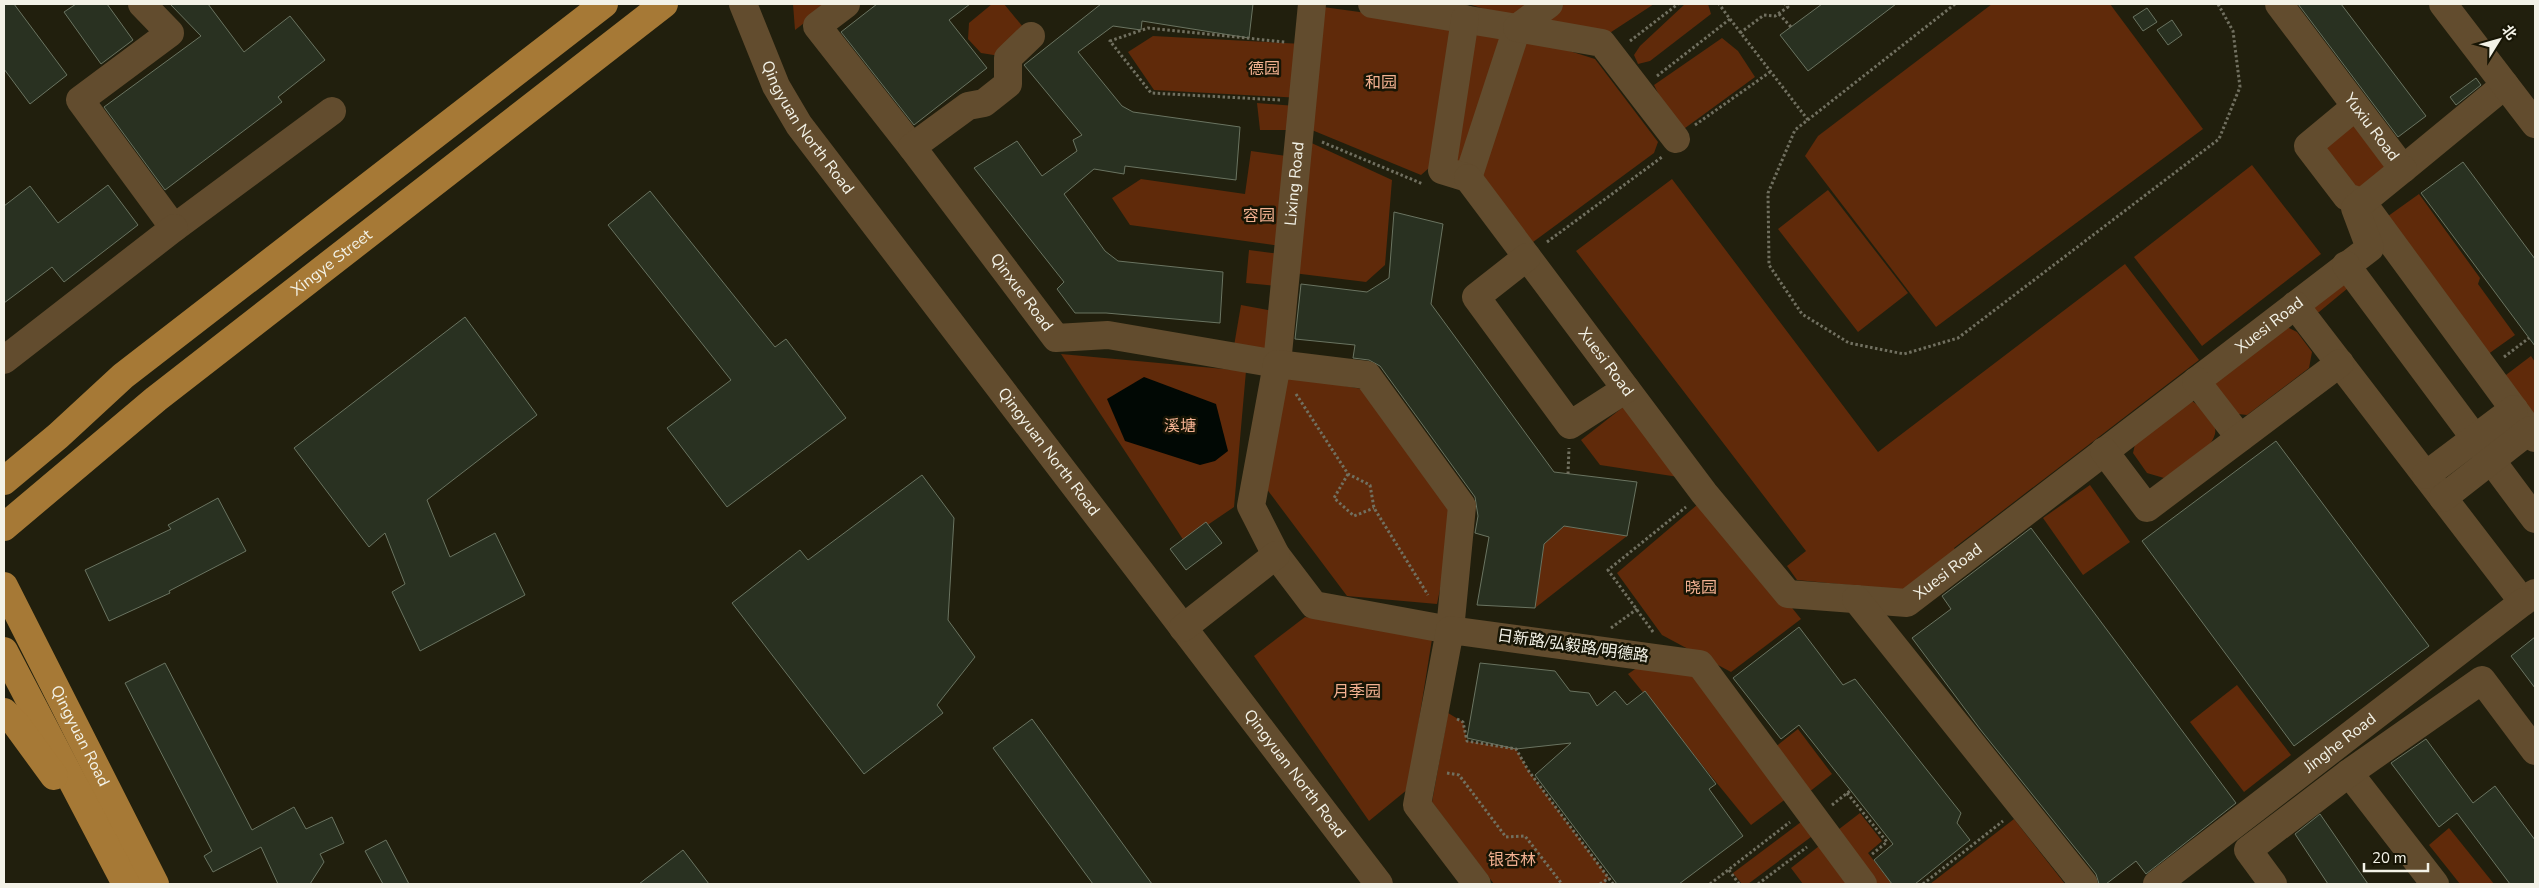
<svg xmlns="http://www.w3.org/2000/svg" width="2539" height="888" font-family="'Nunito Sans','Noto Sans SC',sans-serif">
<rect width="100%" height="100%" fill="#211f0d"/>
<g fill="#602a0a">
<path d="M793,4h36l-34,26z"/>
<path d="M992,4h12l24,29 -28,23 -19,-3 -13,-14 1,-16z"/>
<path d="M1468,4h67l-20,14z"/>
<path d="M1564,4h90l-52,34 -50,-10 -4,-11z"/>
<path d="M1685,4h23l3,10 -61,47 -12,3 -4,-9 6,-9z"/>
<path d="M1992,4h118l93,125 -267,198 -131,-171 13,-20z"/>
<path d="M1323,7l132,18 -18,136 -16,14 -114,-47z"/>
<path d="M1465,19l52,9 -49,150 -26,-8z"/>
<path d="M1153,36l150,8 -2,54 -147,-8 -26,-38z"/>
<path d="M1522,36l73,23 63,83 -4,11 -125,92 -50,-69z"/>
<path d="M1722,38l16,13 17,26 -74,54 -7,-5 -20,-41z"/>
<path d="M1257,103l39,3v24h-36z"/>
<path d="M2348,119l44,41 -31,31 -11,-2 -34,-45z"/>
<path d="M1305,140l87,40 -7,85 -19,17 -73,-9z"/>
<path d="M1251,151l43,6 -13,89 -151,-21 -18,-27 29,-19 104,15z"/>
<path d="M2252,165l69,89 -119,92 -68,-89z"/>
<path d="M1672,179l206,273 247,-188 74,96 -245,188 5,7 -49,36 -113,-11 -10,-14 19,-15 -230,-300z"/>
<path d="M1828,190l80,103 -50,39 -80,-103z"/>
<path d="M2419,194l61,84 -2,6 37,51 -38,27 -100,-138z"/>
<path d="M1249,250l32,4 -3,32 -32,-3z"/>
<path d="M2343,283l5,5 -29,24 -7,1 3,-12z"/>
<path d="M1241,305l33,6 -7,41 -33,-6z"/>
<path d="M2287,327l10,5 15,20 -3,16 -62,47 -18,-2 -15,-19 3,-18z"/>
<path d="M1061,354l185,17 -12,136 -50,34z"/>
<path d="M2531,356l4,6v61l-33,-45z"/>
<path d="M1287,376l81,14 88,122 -19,92 -90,-8 -90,-120z"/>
<path d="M2190,400c8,4 12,9 17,16 4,5 10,11 8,18 -5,19 -36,33 -51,44l-17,-5 -14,-20 3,-13z"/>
<path d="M1627,404l58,74 -85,-13 -19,-25z"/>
<path d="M2090,485l40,57 -47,33 -40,-57z"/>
<path d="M1704,499l97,120 -70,53 -69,-37 -45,-62z"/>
<path d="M1564,526l63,10 -92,72 9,-64z"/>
<path d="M1305,617l127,22 -24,150 -39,32 -115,-165z"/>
<path d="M1644,663l52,7 91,128 -36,27 -123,-151z"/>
<path d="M2237,685l54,70 -47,37 -54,-70z"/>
<path d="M1448,713l15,9 4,19 49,8 12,21 81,108 -4,3 2,3h-113l-62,-82z"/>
<path d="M1798,729l34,45 -28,22 -34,-45z"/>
<path d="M1860,813l22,28 -14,12 24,31h-18l-40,-51z"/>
<path d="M2014,819l51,65h-135z"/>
<path d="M1801,822l9,5 1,10 -63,47h-6l-9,-11z"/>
<path d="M2449,828l45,56h-34l-31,-39z"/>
<path d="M1823,843l32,41h-52l-12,-16z"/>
</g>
<path fill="#010804" d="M1144,377l72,27 12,47 -13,10 -15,4 -75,-24 -18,-42z"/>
<g fill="#293121" stroke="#6a7461">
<path d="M4,4h10l53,71 -37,29 -26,-35z"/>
<path d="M76,4h31l26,36 -32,24 -37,-52z"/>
<path d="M170,4h38l36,48 46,-36 35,44 -47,37 4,5 -117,88 -61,-83 97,-71z"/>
<path d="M877,4h93l-21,16 38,48 -73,57 -73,-93z"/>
<path d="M1101,4h152l-4,34 -107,-17 -1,9 -28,-4 -35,26 44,54 11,6 107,15 -4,53 -111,-14 -1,8 -30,-5 -30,25 41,57 13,10 105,11 -3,51 -114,-10h-31l-18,-24 7,-7 -90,-114 43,-27 25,35 35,-25 -4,-11 9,-5 -58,-70z"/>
<path d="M1822,4h74l-88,67 -28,-36z"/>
<path d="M2298,4h43l85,112 -28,21z"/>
<path d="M2147,8l10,14 -14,9 -10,-14z"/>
<path d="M2172,20l10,15 -14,10 -11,-15z"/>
<path d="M2476,78l5,7 -25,20 -6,-8z"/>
<path d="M2463,162l72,97v87l-114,-153z"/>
<path d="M108,185l30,40 -74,57 -12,-15 -48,36v-97l26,-20 28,37z"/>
<path d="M650,191l125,156 11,-8 60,79 -119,89 -60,-79 64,-48 -123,-155z"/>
<path d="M1394,212l49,12 -12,80 123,168 83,10 -10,54 -63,-10 -20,18 -9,64 -58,-3 12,-68 -14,-4 3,-17 -3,-19 -95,-131 -11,-6 -16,-2 2,-13 -60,-6 6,-55 66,8 22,-14z"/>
<path d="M465,317l72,98 -110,85 23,57 45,-24 30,62 -105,56 -28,-59 13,-8 -20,-51 -16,14 -75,-99z"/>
<path d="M2276,441l153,205 -135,100 -152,-205z"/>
<path d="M922,475l32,43 -6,102 27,37 -38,48 6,8 -79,61 -132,-171 68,-53 8,10z"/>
<path d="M218,498l28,53 -77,40 1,2 -61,28 -24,-51 86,-41 -3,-4z"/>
<path d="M1206,522l16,21 -36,27 -16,-21z"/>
<path d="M2031,528l205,275 -90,71 -10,-13 -30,23h-7l-3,-10 -116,-145 -68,-91 39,-29 -9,-13z"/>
<path d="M1799,627l44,58 12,-6 106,134 -4,10 13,17 -55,44h-23l-18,-24 19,-16 -94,-119 -18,14 -48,-61z"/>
<path d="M2535,637v51l-24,-32z"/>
<path d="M165,663l87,167 42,-23 12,22 26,-12 12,26 -24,11 4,8 -14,22h-32l-17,-37 -48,25 -9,-16 8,-5 -87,-168z"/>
<path d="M1480,663l75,8 15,20 19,2 8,13 18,-15 12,14 18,-14 71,93 -7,5 34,47 -64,48h-62l-82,-109 36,-32 -55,6 -49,-11z"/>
<path d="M1032,719l120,165h-59l-100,-136z"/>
<path d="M2426,739l47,64 22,-17 40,54v44h-25l-53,-71 -18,14 -48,-64z"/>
<path d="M2320,814l48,70h-40l-33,-50z"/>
<path d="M386,840l23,44h-26l-18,-33z"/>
<path d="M683,850l26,34h-70z"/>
</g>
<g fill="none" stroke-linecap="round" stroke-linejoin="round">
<g stroke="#717060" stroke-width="3" stroke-dasharray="2.5 2.5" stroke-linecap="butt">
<path d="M1955,4l-160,126 -27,63 1,72 33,49 47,29 55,11 54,-16 261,-199 21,-52 -7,-56 -15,-27"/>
<path d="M1779,14l12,13"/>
<path d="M1730,19l78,101"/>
<path d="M1740,33l24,-18 11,1 13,-9 -3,-3"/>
<path d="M1630,41l48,-37"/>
<path d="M1657,76l73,-57 -11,-15"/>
<path d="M1280,100l-129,-7 -41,-52 38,-13 137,14"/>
<path d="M1695,125l75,-53"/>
<path d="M1322,142l101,42"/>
<path d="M1547,242l115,-85"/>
<path d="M2504,357l25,-19"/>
<path d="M1296,394l52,80 22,11 4,23 54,87"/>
<path d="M1348,474l-14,24 20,18 20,-8"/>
<path d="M1568,474l1,-26"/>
<path d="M1611,628l26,-19"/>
<path d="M1653,632l-45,-62 78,-63"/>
<path d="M1457,719l6,3 4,19 49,8 12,21 85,114"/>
<path d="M1447,773l12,2 47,62 19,-1 37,48"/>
<path d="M1847,793l40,49 -16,13"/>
<path d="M1832,805l19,-15"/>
<path d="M1729,870l10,14"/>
<path d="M1600,884l9,-6"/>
<path d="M1710,884l80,-62"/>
<path d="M1758,884l49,-37"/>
<path d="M1923,884l80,-63"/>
</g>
<g stroke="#624c2e" stroke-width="28">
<path d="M142,4l28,29 -90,67 94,128 158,-117"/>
<path id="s1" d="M743,4l33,82 23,39 580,759"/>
<path d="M846,4l-29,22 95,121"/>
<path d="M1372,4l145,24 -49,150"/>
<path d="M1549,4l-32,24 85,15 74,96"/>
<path id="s2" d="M2279,4l124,165 102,-84"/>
<path d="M2443,4l92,120"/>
<path d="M1465,19l-23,151 26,8"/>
<path id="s3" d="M1031,36l-23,22v26l-24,19 -16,3 -56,41 144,191 52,-3 169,29 35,-360"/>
<path d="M2355,107l-47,39 39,51 15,5 173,236"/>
<path id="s4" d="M1468,178l236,315 84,101 119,9 463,-355 -15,-40 48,-39"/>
<path d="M1527,257l-51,40 94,128 56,-36"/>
<path d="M2346,265l189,254"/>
<path d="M2295,305l228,297 12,-9"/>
<path d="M4,360l170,-132"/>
<path d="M1277,364l90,11 95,131 -12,124 -136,-25 -38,-50 -25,-49z"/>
<path d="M2196,381l44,57"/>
<path d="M2104,451l43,57 193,-145"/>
<path d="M2426,475l88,-66"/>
<path d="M2443,498l87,-68"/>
<path d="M1856,599l228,285"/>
<path d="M1183,628l93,-73"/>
<path d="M2349,773l86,111"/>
<path d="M1477,884l-60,-79 33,-175 250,34 163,220"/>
<path id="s5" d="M2157,884l366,-282"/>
<path d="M2273,884l-25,-34 101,-77 133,-93 53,71"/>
</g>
<g stroke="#a67936" stroke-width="28">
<path d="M4,481l54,-45 65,-60 481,-372"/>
<path id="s6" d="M4,527l152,-128 508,-395"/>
<path id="s7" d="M4,586l151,298"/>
<path d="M4,651l122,233"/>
<path d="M4,712l12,12 38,52"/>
</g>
</g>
<g text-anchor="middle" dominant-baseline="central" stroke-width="5" stroke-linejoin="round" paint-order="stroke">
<g font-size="16" fill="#f3b191" stroke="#171505">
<text x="1264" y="69">德园</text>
<text x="1381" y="83">和园</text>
<text x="1259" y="216">容园</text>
<text x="1180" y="426">溪塘</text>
<text x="1701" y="588">晓园</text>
<text x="1357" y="692">月季园</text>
<text x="1512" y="860">银杏林</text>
</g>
<g font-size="16" fill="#f3f2e7" stroke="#171505">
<text stroke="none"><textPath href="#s1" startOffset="140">Qingyuan North Road</textPath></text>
<text stroke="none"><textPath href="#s2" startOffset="154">Yuxiu Road</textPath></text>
<text stroke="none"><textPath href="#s3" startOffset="818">Lixing Road</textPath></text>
<text stroke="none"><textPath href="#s6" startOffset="421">Xingye Street</textPath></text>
<text stroke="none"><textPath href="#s3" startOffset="356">Qinxue Road</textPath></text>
<text stroke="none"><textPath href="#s4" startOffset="1101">Xuesi Road</textPath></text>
<text stroke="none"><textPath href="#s4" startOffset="230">Xuesi Road</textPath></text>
<text stroke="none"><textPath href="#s1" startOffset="545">Qingyuan North Road</textPath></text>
<text stroke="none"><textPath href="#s4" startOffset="696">Xuesi Road</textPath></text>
<text transform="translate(1573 646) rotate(8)">日新路/弘毅路/明德路</text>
<text stroke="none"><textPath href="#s7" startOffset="168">Qingyuan Road</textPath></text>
<text stroke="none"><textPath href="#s5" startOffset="231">Jinghe Road</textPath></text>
<text stroke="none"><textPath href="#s1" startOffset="950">Qingyuan North Road</textPath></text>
</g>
</g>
<rect width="2539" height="888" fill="none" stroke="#f3f2e7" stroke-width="10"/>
<g transform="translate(2499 40) rotate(53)" stroke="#171505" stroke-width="4" paint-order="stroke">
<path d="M0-4L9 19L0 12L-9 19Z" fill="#f3f2e7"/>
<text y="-8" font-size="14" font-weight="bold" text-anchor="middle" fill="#f3f2e7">北</text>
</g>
<path d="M2364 863v8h64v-8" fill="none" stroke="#f3f2e7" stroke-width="2.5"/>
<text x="2372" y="863" font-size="15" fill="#f3f2e7" stroke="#171505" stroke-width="4" paint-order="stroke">20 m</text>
</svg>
